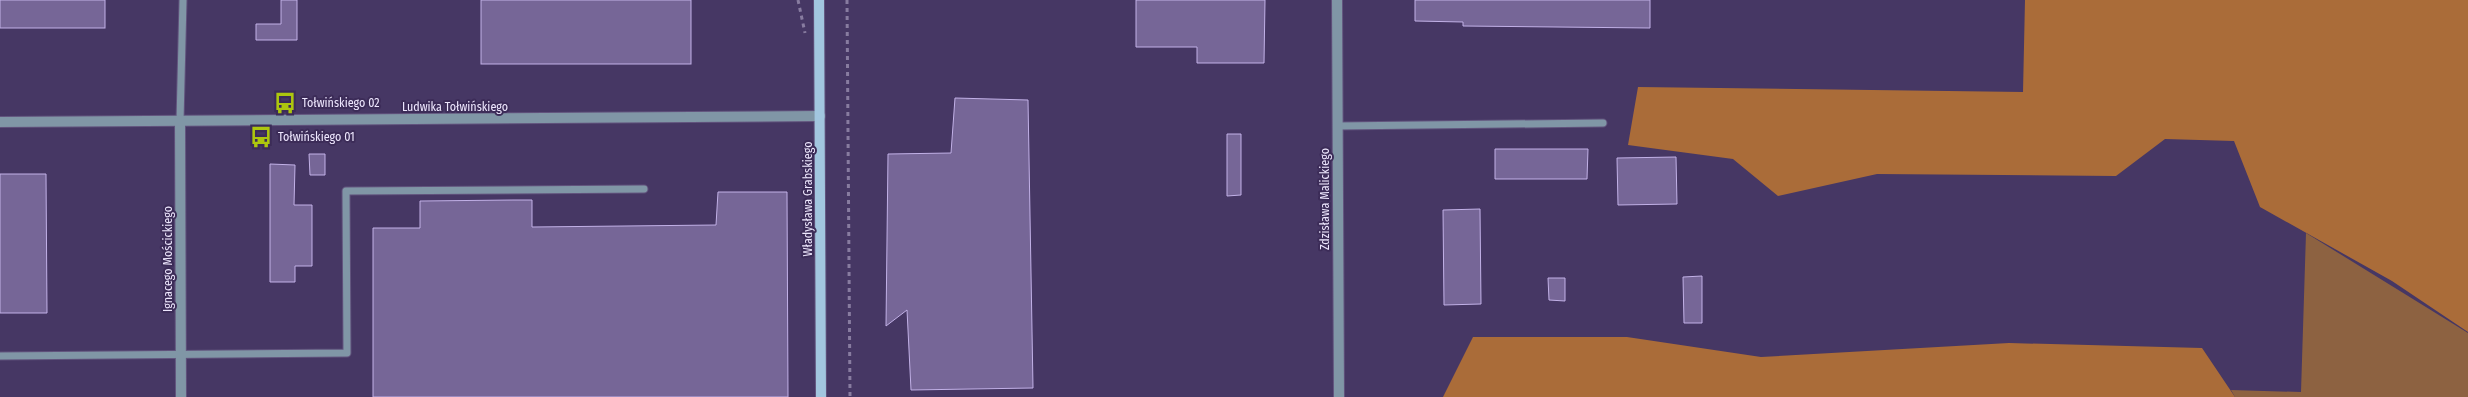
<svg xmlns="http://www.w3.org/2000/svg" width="2468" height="397" font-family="'Fira Sans Condensed',sans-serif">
<rect width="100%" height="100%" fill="#463764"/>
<path fill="#8d6241" d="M2306,233l162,100v64h-233l-4,-7 70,2z"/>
<g fill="#aa6c39">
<path d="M2025,0h443v332l-76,-51 -132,-74 -26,-66 -69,-2 -49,37 -239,-2 -99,22 -45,-37 -105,-14 10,-58 385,5z"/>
<path d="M1473,337h154l134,20 248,-14 193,5 33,49h-792z"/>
</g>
<g fill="#766697" stroke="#c2b1e7">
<rect x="0" y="0" width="105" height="28"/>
<path d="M281,0h16v40h-41v-16h25z"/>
<rect x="481" y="0" width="210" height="64"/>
<path d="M1136,0h129l-1,63h-67v-16h-61z"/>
<path d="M1415,0h235v28l-187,-2v-4l-48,-1z"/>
<path d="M955,98l73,2 5,288 -122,2 -4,-80 -21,16 2,-172 63,-1z"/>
<path d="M1227,134h14v61l-14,1z"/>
<path d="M1495,149h93l-1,30h-92z"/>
<path d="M309,154h16v21h-15z"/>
<path d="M1676,157l1,47 -59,1 -1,-47z"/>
<path d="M270,164l25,1 -1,40h18v61h-17v16h-25z"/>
<path d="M0,174h46l1,139h-47z"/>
<path d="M718,192h69l1,205h-415v-169h47v-27l93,-1h19v27l184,-2z"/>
<path d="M1480,209l1,95 -37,1 -1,-95z"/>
<path d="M1702,276v47h-18l-1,-46z"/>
<path d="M1548,278h17v23l-16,-1z"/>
</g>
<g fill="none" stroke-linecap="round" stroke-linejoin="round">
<g stroke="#61537d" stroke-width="9">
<g id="lane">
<path d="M180,121l3,-121"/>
<path d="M1338,126l265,-3"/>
<path d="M0,356l347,-3 -1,-162 298,-2"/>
</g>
</g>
<g stroke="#61537d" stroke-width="12">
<g id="street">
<path d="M1337,0l2,397"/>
<path d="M180,121l1,276"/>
<path d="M0,122l820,-6"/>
</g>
</g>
<g stroke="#61537d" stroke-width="12">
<path id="secondary" d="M819,0l2,397"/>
</g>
<g stroke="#887ca0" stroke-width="3" stroke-dasharray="4 4" stroke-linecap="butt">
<path d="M798,0l7,33"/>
<path d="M847,0l3,397"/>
</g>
<use href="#lane" stroke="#8096a6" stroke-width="7"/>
<use href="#street" stroke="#8096a6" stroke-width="10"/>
<use href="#secondary" stroke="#a2c6df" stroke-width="10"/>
</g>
<defs>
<g id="bus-bare" transform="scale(1.725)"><path d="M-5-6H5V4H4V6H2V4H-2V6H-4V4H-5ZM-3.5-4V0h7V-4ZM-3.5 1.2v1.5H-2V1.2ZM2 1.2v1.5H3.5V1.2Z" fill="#adc60e" stroke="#3c2c58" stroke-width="2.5" paint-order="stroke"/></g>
</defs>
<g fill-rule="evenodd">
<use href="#bus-bare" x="285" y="103"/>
<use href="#bus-bare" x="261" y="137"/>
</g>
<g text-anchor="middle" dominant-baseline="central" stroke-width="4" stroke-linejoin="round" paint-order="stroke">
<g font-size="12" fill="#eee7fe" stroke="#3c2c58" text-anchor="start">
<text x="302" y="103">Tołwińskiego 02</text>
<text x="278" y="137">Tołwińskiego 01</text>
</g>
<g font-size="12" fill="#eee7fe" stroke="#3c2c58">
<text x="455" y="107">Ludwika Tołwińskiego</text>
<text transform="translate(808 199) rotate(-90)">Władysława Grabskiego</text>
<text transform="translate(1325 199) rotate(-90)">Zdzisława Malickiego</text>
<text transform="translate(168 259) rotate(-90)">Ignacego Mościckiego</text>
</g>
</g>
</svg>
